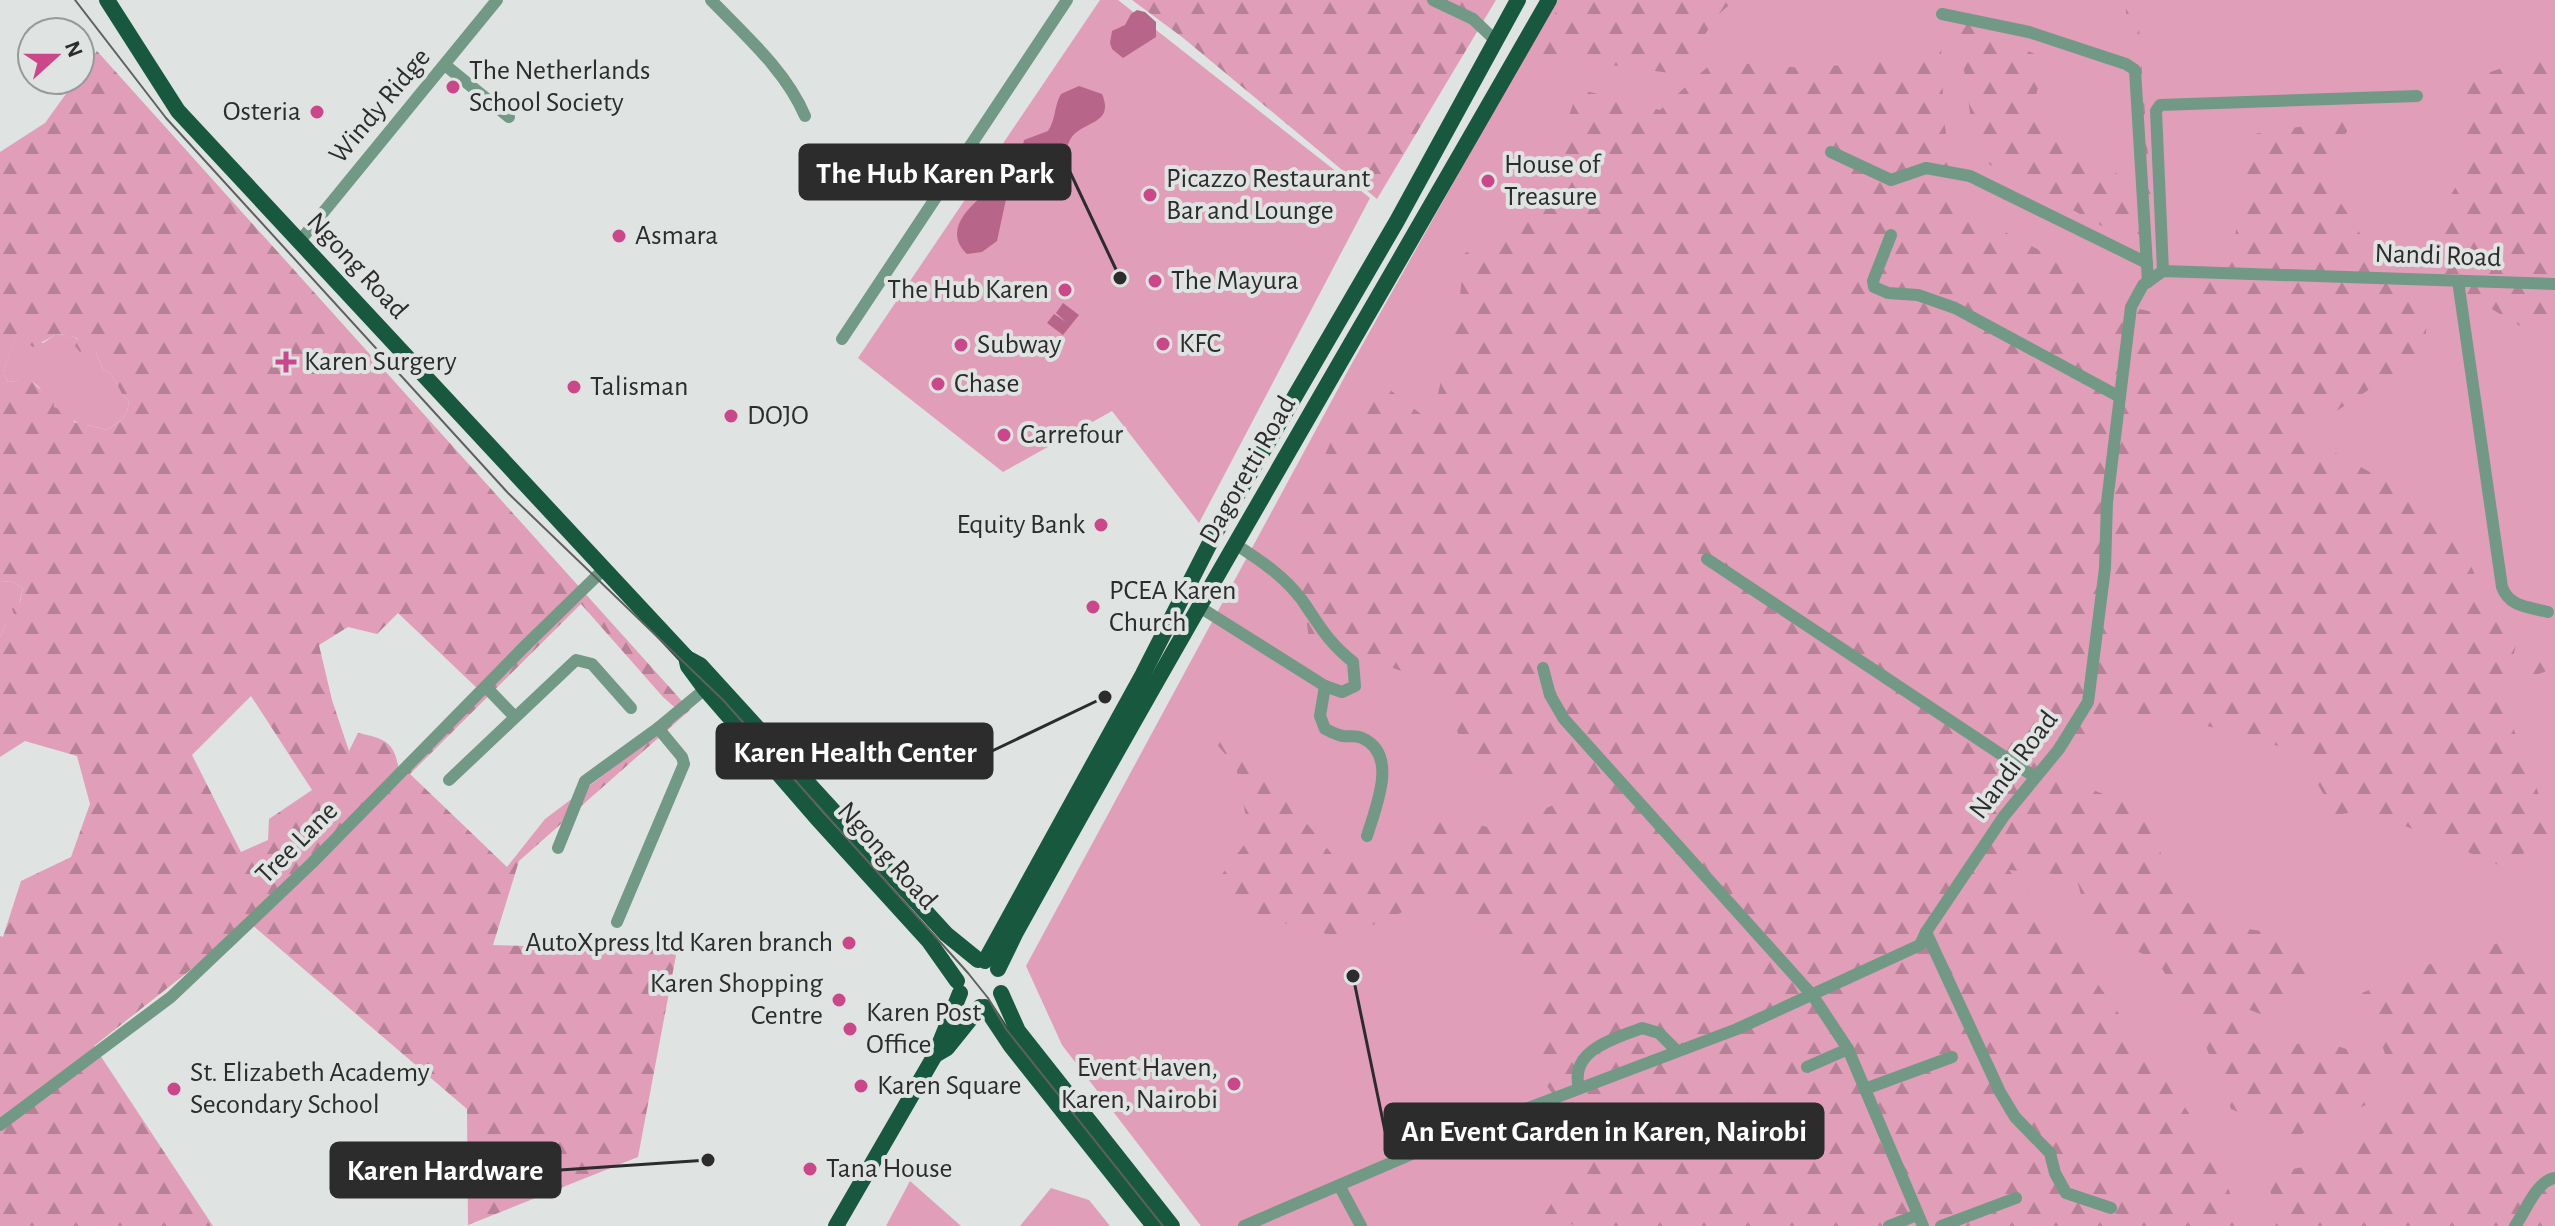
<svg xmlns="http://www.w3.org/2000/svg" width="2555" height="1226" font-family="'Alegreya Sans',sans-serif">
<defs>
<pattern id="forest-firs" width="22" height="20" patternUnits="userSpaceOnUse" patternTransform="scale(2)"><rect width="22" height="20" fill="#e09eb9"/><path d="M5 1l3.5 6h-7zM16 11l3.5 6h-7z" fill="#b68197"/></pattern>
</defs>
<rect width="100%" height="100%" fill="#dfe3e1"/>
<g fill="#e09eb9">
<path d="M1100,0h18l252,198 -171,325 -87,-112 -109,61 -145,-114z"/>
<path d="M1556,0h999v1226h-1354l-139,-181 -36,-79 325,-601z"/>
<path d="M17,334l26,9 12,-8 12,-1 -2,5 8,-3 23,17 7,16 9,6 11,21 5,3c2,17 -8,22 -21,31l-20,-5 -3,2 -31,-20 -15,-21 -14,-11 -7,6 -9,1 -5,-10z"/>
<path d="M11,581l12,7 -7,29 -11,8 -5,12v-55z"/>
<path d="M910,1181l51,45h-75z"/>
<path d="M1051,1188l38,12 21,26h-90z"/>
</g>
<g fill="url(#forest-firs)" fill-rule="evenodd">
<path d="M1132,0h364l-119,199 -195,-162z"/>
<path d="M1563,0h172l-15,13 -43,61 -146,-20z"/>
<path d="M1941,0h26l52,47 27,12 -16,58 111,72 -16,-189h12l18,255 -179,-98 -21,-153z"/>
<path d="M2555,42v299h-10l-133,-80 53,-90 -1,-89 75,-28z"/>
<path d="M1941,47l3,75 17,87 84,44 52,46 68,16 70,-75 7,-70 12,-36 101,-16 -33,55 42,67 64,77 -5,37 -126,83 43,18 110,63 39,89 33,15 -20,77 53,137 -54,30 -134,-56 -32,5 -35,-63 -96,-27 -90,-11 -49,65 79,31 33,85 41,29 67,11 33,33 -34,55 -71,-27 48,55 56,-11 56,17 -3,46 -73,33 -66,-27 -29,-72 -45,-77 -39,-17 -31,-26 -11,-41 -67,-6 81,103 120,170 33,83h-668l-6,-4 -31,3 51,-82 -51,-69 5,-71 -46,-64 -53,-45 -101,44 -68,-17 -70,-24 45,-60 -14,-70 -49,-58 80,66 69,84 37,3 74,-44 55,12 53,-26 -4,-22h-77l-32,-97 -133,-46 -16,-113 54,-120 37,-21 47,37 28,-115 5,-53 74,-46 40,-119 82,21 54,-49 90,7 92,-7z"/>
<path d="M97,51l593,659 -171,151 -26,84 184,5 -39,207 -170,68 -1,-116 -217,-186 -156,123 119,180h-213v-290l3,1 18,-56 50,-24 19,-53 -13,-48 -52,-15 -25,16v-120l5,-12 10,-8 -3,-8 8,-7 3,-14 -12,-7 -11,1v-430l45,-29 31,-43h4v-5zM66,334l-1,6 8,-4 5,3 -3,7 5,6 7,-3 9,4 7,16 9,6 11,21 5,3c2,17 -8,22 -21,31l-33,-8 2,-10 -8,-5 -5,4 -9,-4 -1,-10c-13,-4 -18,-15 -29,-23l-7,7 -9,1 -5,-10 14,-37 16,12 22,-12zM581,604l82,93 17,15 -47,41 -88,66 -38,48 -97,-93zM398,613l80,76 -78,89c-4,-33 -10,-39 -42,-45l-9,18 -17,-51 -13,-55 29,-18 29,7zM251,696l61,94 -43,29 -1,21 -27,12 -49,-97z"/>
<path d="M2555,634v34l-25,9 -5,-31z"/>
<path d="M2513,939l42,33v254h-280l3,-5 -12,-47 63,-12 74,-61 -41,-108 82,-35z"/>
</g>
<g fill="#b8658a">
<path d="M1137,10l8,2 11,10v15l-33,21 -11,-9 -2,-6 2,-12 13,-6 6,-11z"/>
<path d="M1079,86l23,8c14,33 -24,26 -33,48 -4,9 -2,16 -9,25l-28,7 -24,16 -11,51 -15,11 -15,2c-35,-33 32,-68 52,-88l5,-26 24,-9c8,-12 6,-25 13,-37z"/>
<path d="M1063,303l16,12 -16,20 -16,-12 7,-9 12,8 -10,-9z"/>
</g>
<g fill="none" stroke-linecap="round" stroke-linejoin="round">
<g stroke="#729985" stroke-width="12">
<path d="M711,0c34,35 75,71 94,116"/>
<path d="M1433,0l40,19 23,22"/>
<path d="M1942,14l87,18 97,32 9,6 13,212"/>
<path d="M445,65l64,52"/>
<path d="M1831,152l60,28 35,-12 44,8 177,87"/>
<path d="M1891,235l-18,46 1,6 14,6 30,2 37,13 165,89"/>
<path d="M299,242l198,-242"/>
<path d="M2163,271l-7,-160 4,-6 257,-9"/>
<path d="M2458,281l44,306c7,20 27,20 46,25"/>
<path d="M842,339l225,-339"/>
<path d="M1707,559l328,218"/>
<path d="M1198,606l127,80 17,6 13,-6 -2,-24c-26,-21 -33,-36 -51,-62 -18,-24 -42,-40 -67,-56"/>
<path d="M1543,668l7,27 14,24 249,277 35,53 75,177"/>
<path d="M1325,686l-5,30 5,13c5,2 12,6 18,7 7,1 12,-1 19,2 37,16 14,68 5,98"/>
<path d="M486,687l29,30"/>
<path d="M449,780l127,-120 16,4 39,44"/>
<path d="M558,848l27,-67 73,-53 47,-39"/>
<path d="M617,922l67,-158 -2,-7 -24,-29"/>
<path d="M1926,932l74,160 15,25 35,36 5,20 11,20 45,15"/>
<path d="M1807,1067l41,-18"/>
<path d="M1579,1088c-10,-38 35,-49 63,-60l17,5 18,18"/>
<path d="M1865,1089l87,-32"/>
<path d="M0,1125l171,-128 141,-134 212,-216 80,-78"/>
<path d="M1340,1187l21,39"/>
<path d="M1244,1226l205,-88 288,-109 183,-84 6,-13 78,-116 55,-67 29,-47 17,-134 2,-66 24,-195 12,-22 20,-14 392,13"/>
<path d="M1889,1226l28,-11"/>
<path d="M1941,1226l75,-28"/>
<path d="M2515,1226c11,-15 21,-45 40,-48"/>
</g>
<g stroke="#18583f" stroke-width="16">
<path d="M107,0l71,111 508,546 2,9 17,23 111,128 112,123 29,41"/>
<path d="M687,658l13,7 246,269 32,26"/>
<path d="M985,961l158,-287 70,-137 184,-316 121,-221"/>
<path d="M998,969l17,-35c173,-314 356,-622 534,-934"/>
<path d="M1001,993l17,38 154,195"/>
<path d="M985,1007l26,39 143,180"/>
<path d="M935,1055l12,-7 33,-41"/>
<path d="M836,1226l99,-171 25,-62"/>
</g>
<path stroke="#5f6160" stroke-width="2" d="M75,0l91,118 342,375 215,207 245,273 20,25 18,31 157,197"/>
</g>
<g fill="#cc478a" stroke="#dfe3e1" stroke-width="3">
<circle cx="453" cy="87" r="8"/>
<circle cx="317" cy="112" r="8"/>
<circle cx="1488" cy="181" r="8"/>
<circle cx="1150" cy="195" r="8"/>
<circle cx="619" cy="236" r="8"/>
<circle cx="1155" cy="281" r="8"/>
<circle cx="1065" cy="290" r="8"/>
<circle cx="1163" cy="344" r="8"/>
<circle cx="961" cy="345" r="8"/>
<path d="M282 350h8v8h8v8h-8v8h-8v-8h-8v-8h8z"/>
<circle cx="938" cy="384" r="8"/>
<circle cx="574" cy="387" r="8"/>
<circle cx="731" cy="416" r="8"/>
<circle cx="1004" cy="435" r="8"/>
<circle cx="1101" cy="525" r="8"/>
<circle cx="1093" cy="607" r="8"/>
<circle cx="849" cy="943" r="8"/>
<circle cx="839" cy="1000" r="8"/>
<circle cx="850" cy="1029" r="8"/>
<circle cx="1234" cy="1084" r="8"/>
<circle cx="861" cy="1086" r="8"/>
<circle cx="174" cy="1089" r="8"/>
<circle cx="810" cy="1169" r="8"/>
</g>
<g text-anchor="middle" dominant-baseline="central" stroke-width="8" stroke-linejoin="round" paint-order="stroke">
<g font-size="28" fill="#2b2c2b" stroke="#dfe3e1" text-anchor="start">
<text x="469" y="71">The Netherlands<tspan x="469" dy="32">School Society</tspan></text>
<text x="301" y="112" text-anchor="end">Osteria</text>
<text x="1504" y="165">House of<tspan x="1504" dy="32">Treasure</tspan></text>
<text x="1166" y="179">Picazzo Restaurant<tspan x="1166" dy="32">Bar and Lounge</tspan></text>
<text x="635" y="236">Asmara</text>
<text x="1171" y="281">The Mayura</text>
<text x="1049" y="290" text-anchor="end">The Hub Karen</text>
<text x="1179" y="344">KFC</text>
<text x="977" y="345">Subway</text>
<text x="304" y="362">Karen Surgery</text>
<text x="954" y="384">Chase</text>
<text x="590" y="387">Talisman</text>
<text x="747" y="416">DOJO</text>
<text x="1020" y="435">Carrefour</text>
<text x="1085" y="525" text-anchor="end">Equity Bank</text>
<text x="1109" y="591">PCEA Karen<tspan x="1109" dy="32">Church</tspan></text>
<text x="833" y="943" text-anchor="end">AutoXpress ltd Karen branch</text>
<text x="823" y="984" text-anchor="end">Karen Shopping<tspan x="823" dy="32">Centre</tspan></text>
<text x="866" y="1013">Karen Post<tspan x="866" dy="32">Office</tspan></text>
<text x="1218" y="1068" text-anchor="end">Event Haven,<tspan x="1218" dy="32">Karen, Nairobi</tspan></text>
<text x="190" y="1073">St. Elizabeth Academy<tspan x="190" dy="32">Secondary School</tspan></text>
<text x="877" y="1086">Karen Square</text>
<text x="826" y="1169">Tana House</text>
</g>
<g font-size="28" fill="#2b2c2b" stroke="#dfe3e1">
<text transform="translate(380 106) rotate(-50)">Windy Ridge</text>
<text transform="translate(2438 256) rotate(2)">Nandi Road</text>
<text transform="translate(357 266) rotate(47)">Ngong Road</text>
<text transform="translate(1248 470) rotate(-60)">Dagoretti Road</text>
<text transform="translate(2014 765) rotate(-53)">Nandi Road</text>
<text transform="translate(297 843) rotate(-45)">Tree Lane</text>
<text transform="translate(887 856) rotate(48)">Ngong Road</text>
</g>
</g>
<path fill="none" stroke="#2b2c2b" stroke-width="3" d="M1120 278L1070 172M1105 697L992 751M1353 976L1385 1131M708 1160L560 1170"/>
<g fill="#2b2c2b" stroke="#dfe3e1" stroke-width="3">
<circle cx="1120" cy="278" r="8"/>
<circle cx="1105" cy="697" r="8"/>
<circle cx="1353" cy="976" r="8"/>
<circle cx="708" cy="1160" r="8"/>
</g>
<g fill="#2b2c2b" stroke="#2b2c2b" stroke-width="3">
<rect x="800" y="145" width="270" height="54" rx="8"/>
<rect x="717" y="724" width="275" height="54" rx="8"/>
<rect x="1385" y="1104" width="438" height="54" rx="8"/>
<rect x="331" y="1143" width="229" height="54" rx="8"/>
</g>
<g font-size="30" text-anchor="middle" font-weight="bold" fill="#fff">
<text x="935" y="183">The Hub Karen Park</text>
<text x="855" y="762">Karen Health Center</text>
<text x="1604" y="1141">An Event Garden in Karen, Nairobi</text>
<text x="445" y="1180">Karen Hardware</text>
</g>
<g transform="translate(56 56) rotate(69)"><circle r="38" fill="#dfe3e1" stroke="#979a98" stroke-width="2"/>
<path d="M0-6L14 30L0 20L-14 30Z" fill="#cc478a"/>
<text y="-12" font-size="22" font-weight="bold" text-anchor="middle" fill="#2b2c2b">N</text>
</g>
</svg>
